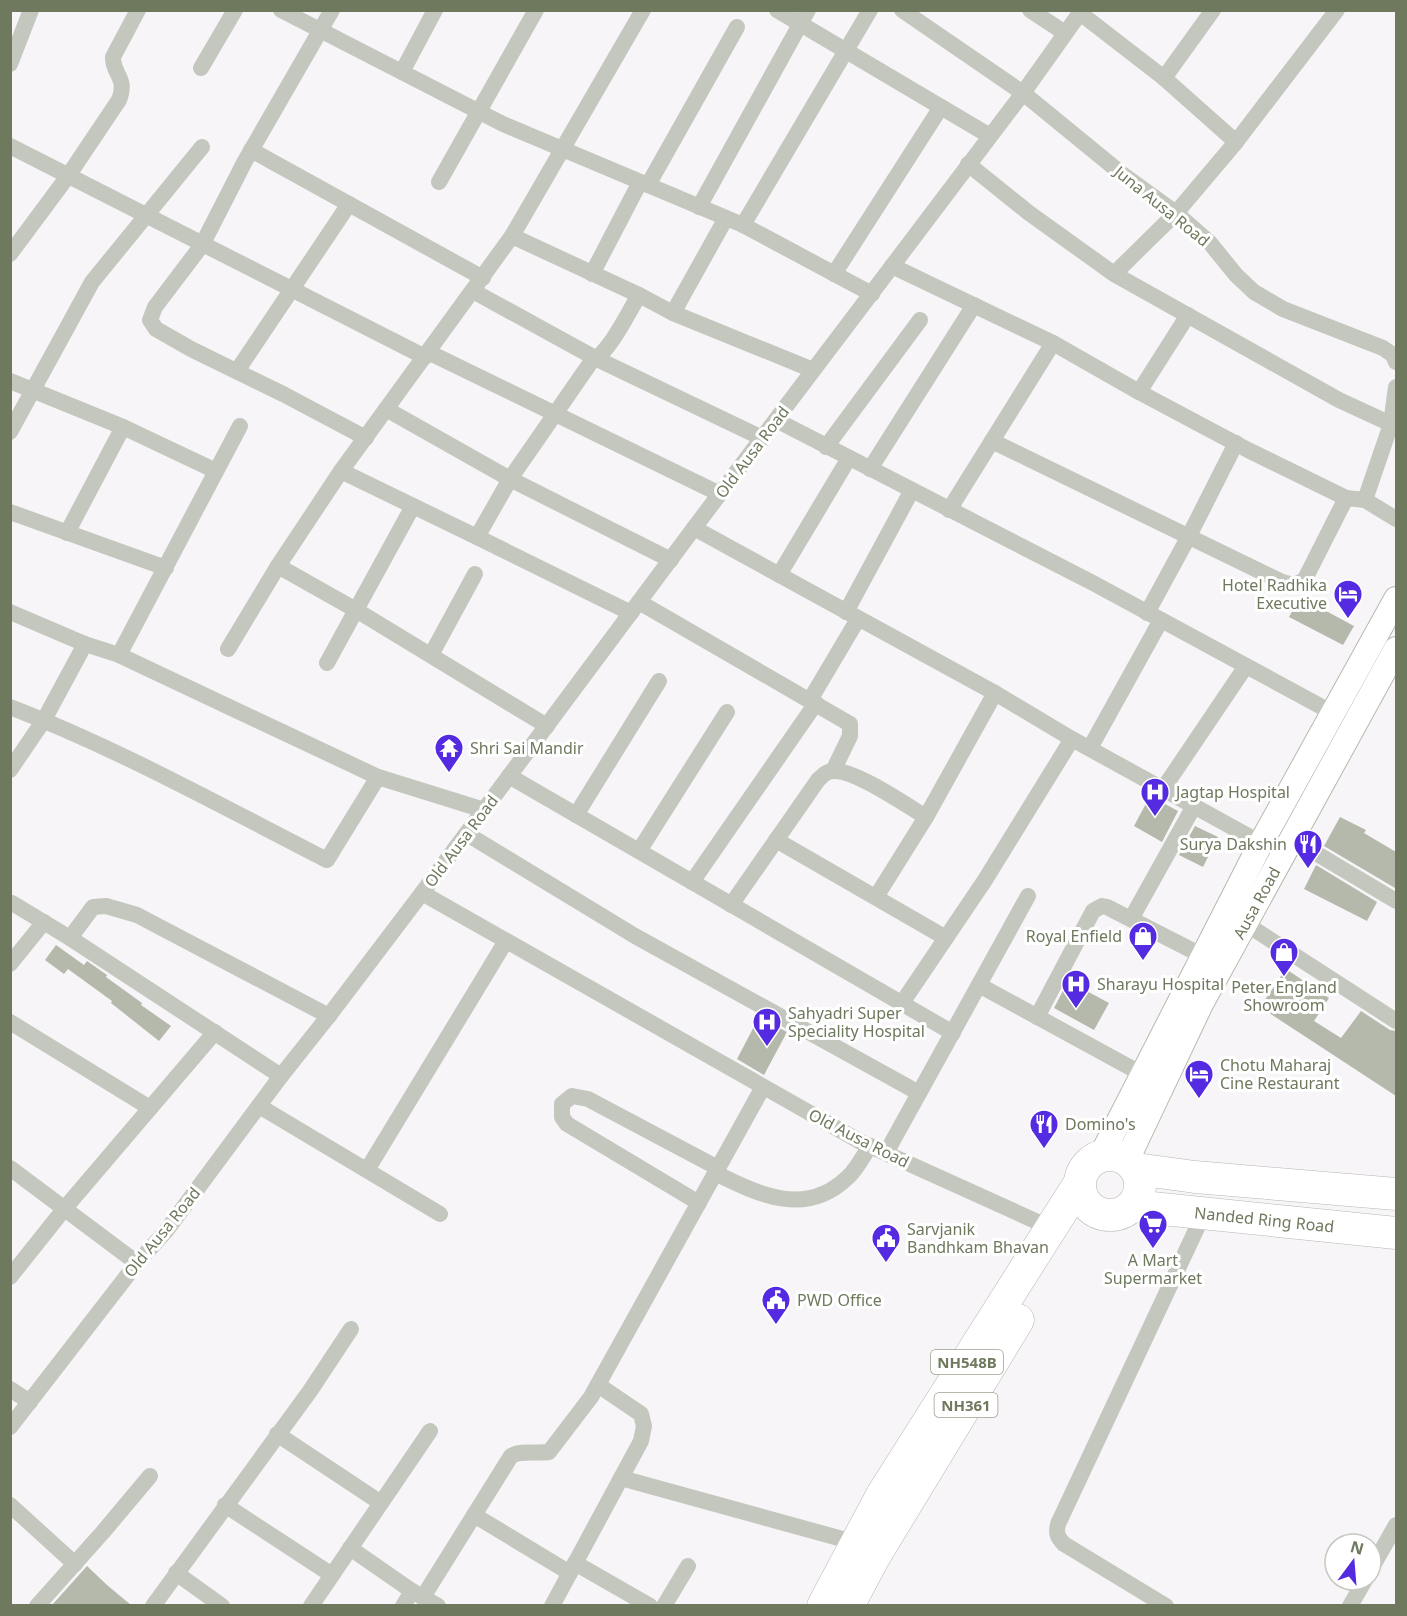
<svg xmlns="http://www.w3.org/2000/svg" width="1407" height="1616" font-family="'Noto Sans',sans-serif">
<rect width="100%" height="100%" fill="#f8f5f8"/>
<g fill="#b4b9ac">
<path d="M1300,597l54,29 -11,19 -54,-28z"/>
<path d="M1150,796l28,15 -16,31 -28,-16z"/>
<path d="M1340,817l26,13 -2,3 32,19v33l-1,3 -71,-42z"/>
<path d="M1195,826l23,11 -15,30 -24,-12z"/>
<path d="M1316,865l61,37 -10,19 -63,-32z"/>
<path d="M56,945l28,20 3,-4 20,14 -1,2 36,26 -1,2 30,21 -12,15 -48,-38 1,-2 -44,-32 -4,5 -19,-14z"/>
<path d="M1286,969l43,29 -15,23 27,17 20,-27 29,19 6,1v65l-136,-89z"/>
<path d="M1068,981l41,22 -15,27 -40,-22z"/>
<path d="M759,1017l28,15 -23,43 -27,-16z"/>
<path d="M87,1566l20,19 24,20h-79z"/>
</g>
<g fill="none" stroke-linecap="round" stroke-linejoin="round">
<g stroke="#b5baae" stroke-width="26">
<g id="secondary">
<path d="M1101,1156l160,-313 135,-244"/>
<path id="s1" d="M1127,1160l74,-156 195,-355"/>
</g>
</g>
<g stroke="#b4b8b0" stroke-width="33">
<g id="highway">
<circle cx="1110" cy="1185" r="30"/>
<path d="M1136,1169l59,8 201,17"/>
<path id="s2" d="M1133,1206l263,27"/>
<path d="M823,1606l59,-111 197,-311"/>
<path d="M848,1606l26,-49 144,-237"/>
</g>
</g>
<g stroke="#c3c7be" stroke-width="16">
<path d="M281,10l222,114 240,101 129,69"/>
<path d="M332,10l-87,151 -43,84 -47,62 -5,13 6,9 35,20 92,45 83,44"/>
<path d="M777,10l213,126"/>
<path d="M902,10l121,83 99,81 54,39 34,30 26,32 18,17 29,17 100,39 10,7 3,7"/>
<path d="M1030,10l35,23"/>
<path d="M1213,10l-49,68 72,64 101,-132"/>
<path d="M1080,13l84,65"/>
<path d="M10,64l21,-54"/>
<path d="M201,68l34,-58"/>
<path d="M402,72l33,-62"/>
<path d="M10,146l415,211"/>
<path d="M251,150l232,128"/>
<path d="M968,164l61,49 85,61 225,126 52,24"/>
<path d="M439,182l97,-172"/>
<path d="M648,185l89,-158"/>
<path d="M699,207l109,-197"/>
<path d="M743,225l127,-215"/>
<path d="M512,236l131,-226"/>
<path d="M10,254l58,-78 51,-76c9,-23 -7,-26 -6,-43l25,-47"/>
<path d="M892,266l161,77 86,49 109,58 98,48 19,2 31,19"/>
<path d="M592,274l48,-92"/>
<path d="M834,274l107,-167"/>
<path d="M1114,274l62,-61 60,-71"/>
<path d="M473,291l124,68 165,79"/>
<path d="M673,313l53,-95"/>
<path d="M428,352l292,142"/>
<path d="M237,371l112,-167"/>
<path d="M10,381l113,46 -56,106"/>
<path d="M1139,392l49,-77"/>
<path d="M386,409l124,70 161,81"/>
<path d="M776,420l317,163 240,130"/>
<path d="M123,427l93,44"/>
<path d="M10,432l82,-150 110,-135"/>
<path d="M992,441l288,140c11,4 16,5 25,-2l41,-81"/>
<path d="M826,447l94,-127"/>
<path d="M870,469l104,-164"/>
<path d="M341,471l136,66 33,-58 81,-117c19,-10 37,-49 48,-67"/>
<path d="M1365,500l26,-76 5,-37"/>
<path d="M949,510l104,-167"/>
<path d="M10,512l156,56"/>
<path d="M694,528l301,165 77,46 189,104"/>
<path d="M477,537l154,76"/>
<path d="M779,575l70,-117"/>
<path d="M639,602l211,122v12l-17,35"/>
<path d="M10,612l75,32 34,11 259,122 106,33"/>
<path d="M846,612l66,-122"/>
<path d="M1147,613l42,-77 47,-93"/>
<path d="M228,649l50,-83"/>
<path d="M119,655l121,-229"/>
<path d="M431,655l44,-81"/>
<path d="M327,663l86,-157"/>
<path d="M810,700l48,-81"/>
<path d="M10,707c109,42 213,100 317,153l51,-83"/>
<path d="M547,726l-191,-116 -78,-44 63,-95 171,-235 127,59 34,18 140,57"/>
<path d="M1090,748l71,-128"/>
<path d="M10,770l34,-50 41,-76"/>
<path d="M509,776l444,257"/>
<path d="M1163,789l83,-123"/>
<path d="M576,815l83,-134"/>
<path d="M1297,831l17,21 82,49"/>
<path d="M467,834l168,102 284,157"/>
<path d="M776,840l170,98"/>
<path d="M639,851l88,-139"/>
<path d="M692,882l124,-179"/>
<path d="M422,893l272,-365 329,-435 59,-83"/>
<path d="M876,897l50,-80 69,-124"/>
<path d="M12,903l58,35 211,138"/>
<path d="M731,905l87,-125c5,-5 9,-9 16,-9 21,-1 72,34 92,46"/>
<path d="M1131,919l63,-113"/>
<path d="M1246,924l150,97"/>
<path d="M70,938l23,-31 13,-1 31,9 192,101"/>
<path d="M10,964l34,-42"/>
<path d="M979,985l163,89"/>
<path d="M902,1003l83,-123 87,-141"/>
<path d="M1037,1017l56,-106 9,-5 5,1 96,49"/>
<path d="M10,1022l140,86"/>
<path d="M259,1106l181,108"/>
<path d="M886,1153l142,-257"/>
<path d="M10,1168l127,95"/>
<path d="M367,1170l139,-229"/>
<path d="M715,1173c45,22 91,45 133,4 9,-8 15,-21 22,-31"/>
<path d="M699,1203l-132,-79 -5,-7v-13l10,-8 16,3 130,69"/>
<path d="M10,1277l55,-69 150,-176"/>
<path d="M10,1389l20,13"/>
<path d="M10,1427l127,-164 29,-32 115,-155 50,-63 91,-120 439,249 190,86"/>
<path d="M277,1434l104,69"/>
<path d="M621,1478l236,65"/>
<path d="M10,1505l65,59"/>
<path d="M225,1505l107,70"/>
<path d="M474,1515l96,58"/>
<path d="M350,1548l62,43"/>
<path d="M575,1563l75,43"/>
<path d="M1371,1569l25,-44"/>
<path d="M176,1573l46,33"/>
<path d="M423,1597l88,-141c10,-6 26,-2 38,-4l42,-55 172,-310"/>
<path d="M37,1606l66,-74 47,-56"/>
<path d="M153,1606l157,-215 41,-62"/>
<path d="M311,1606l119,-175"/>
<path d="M403,1606l9,-15 26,15"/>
<path d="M552,1606l89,-165 3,-15 -3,-12 -43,-29"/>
<path d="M664,1606l24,-40"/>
<path d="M1166,1606l-102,-62c-7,-7 -8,-11 -6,-20l146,-311"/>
<path d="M1350,1606l15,-26"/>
</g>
<use href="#secondary" stroke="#fff" stroke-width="24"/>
<use href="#highway" stroke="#fff" stroke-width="32"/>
</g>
<defs>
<g id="hotel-pin" transform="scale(1.5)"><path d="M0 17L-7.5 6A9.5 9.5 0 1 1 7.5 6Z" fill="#552be1" stroke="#fff"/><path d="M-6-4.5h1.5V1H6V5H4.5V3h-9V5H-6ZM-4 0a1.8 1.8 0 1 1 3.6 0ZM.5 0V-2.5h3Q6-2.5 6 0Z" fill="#fff"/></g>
<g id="temple-pin" transform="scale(1.5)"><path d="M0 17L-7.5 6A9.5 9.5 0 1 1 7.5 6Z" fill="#552be1" stroke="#fff"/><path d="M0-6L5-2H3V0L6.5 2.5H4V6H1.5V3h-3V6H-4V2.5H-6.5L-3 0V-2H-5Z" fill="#fff"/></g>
<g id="hospital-pin" transform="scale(1.5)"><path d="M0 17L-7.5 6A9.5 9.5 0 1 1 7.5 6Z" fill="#552be1" stroke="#fff"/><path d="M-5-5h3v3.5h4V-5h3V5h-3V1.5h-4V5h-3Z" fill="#fff"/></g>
<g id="restaurant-pin" transform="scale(1.5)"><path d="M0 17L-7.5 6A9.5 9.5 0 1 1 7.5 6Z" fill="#552be1" stroke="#fff"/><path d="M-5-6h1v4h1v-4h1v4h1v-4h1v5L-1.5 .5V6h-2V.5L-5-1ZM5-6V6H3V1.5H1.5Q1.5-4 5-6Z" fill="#fff"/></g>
<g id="shop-pin" transform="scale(1.5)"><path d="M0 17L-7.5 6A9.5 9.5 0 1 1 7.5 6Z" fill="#552be1" stroke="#fff"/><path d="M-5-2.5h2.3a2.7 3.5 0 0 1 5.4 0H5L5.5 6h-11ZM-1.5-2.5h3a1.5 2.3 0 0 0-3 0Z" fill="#fff"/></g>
<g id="supermarket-pin" transform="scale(1.5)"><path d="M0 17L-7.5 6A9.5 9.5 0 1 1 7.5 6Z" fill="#552be1" stroke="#fff"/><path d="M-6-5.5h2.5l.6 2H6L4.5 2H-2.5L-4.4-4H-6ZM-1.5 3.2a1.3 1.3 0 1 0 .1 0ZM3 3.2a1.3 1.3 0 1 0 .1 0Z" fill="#fff"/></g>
<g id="civic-pin" transform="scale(1.5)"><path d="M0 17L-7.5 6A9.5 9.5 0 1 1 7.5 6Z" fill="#552be1" stroke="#fff"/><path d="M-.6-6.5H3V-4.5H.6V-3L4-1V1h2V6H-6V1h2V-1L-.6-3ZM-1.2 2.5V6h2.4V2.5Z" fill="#fff"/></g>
</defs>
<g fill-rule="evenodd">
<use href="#hotel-pin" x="1348" y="594"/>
<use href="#temple-pin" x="449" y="748"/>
<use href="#hospital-pin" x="1155" y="792"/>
<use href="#restaurant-pin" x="1308" y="844"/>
<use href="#shop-pin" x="1143" y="936"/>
<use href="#shop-pin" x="1284" y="952"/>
<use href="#hospital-pin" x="1076" y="984"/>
<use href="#hospital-pin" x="767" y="1022"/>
<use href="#hotel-pin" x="1199" y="1074"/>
<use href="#restaurant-pin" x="1044" y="1124"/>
<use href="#supermarket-pin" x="1153" y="1224"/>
<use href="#civic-pin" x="886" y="1238"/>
<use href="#civic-pin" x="776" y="1300"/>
</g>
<g text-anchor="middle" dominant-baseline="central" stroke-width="6" stroke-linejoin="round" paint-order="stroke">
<g fill="#fff" stroke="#9aa18e" stroke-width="1.5">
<rect x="931" y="1350" width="72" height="24" rx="4.5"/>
<rect x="934.5" y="1393" width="63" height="24" rx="4.5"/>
</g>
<g font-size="15" font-weight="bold" fill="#6e795e">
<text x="967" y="1362">NH548B</text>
<text x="966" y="1405">NH361</text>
</g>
<g font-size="16" fill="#6e795e" stroke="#fff">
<text transform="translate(1162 206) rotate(39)">Juna Ausa Road</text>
<text transform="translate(752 452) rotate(-53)">Old Ausa Road</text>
<text transform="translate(461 841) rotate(-53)">Old Ausa Road</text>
<text stroke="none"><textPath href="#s1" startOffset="288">Ausa Road</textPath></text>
<text transform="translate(859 1138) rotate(27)">Old Ausa Road</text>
<text stroke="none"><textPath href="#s2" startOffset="132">Nanded Ring Road</textPath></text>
<text transform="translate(162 1232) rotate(-51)">Old Ausa Road</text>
</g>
<g font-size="16" fill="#6e795e" stroke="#fff" text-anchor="start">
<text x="1327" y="585" text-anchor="end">Hotel Radhika<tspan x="1327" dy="18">Executive</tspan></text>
<text x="470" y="748">Shri Sai Mandir</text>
<text x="1176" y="792">Jagtap Hospital</text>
<text x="1287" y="844" text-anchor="end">Surya Dakshin</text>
<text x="1122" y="936" text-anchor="end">Royal Enfield</text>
<text x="1097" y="984">Sharayu Hospital</text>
<text x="1284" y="987" text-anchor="middle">Peter England<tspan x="1284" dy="18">Showroom</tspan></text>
<text x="788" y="1013">Sahyadri Super<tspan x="788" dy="18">Speciality Hospital</tspan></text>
<text x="1220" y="1065">Chotu Maharaj<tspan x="1220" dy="18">Cine Restaurant</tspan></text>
<text x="1065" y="1124">Domino's</text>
<text x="907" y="1229">Sarvjanik<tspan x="907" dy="18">Bandhkam Bhavan</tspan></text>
<text x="1153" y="1260" text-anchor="middle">A Mart<tspan x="1153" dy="18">Supermarket</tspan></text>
<text x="797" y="1300">PWD Office</text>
</g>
</g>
<rect width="1407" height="1616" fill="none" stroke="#6e795e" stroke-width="24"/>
<g transform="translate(1353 1562) rotate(16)"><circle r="28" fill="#ffffff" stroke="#c5c9bf" stroke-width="1.5"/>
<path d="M0-4.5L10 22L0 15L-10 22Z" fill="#552be1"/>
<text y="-9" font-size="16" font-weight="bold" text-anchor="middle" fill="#6e795e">N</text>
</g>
</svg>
